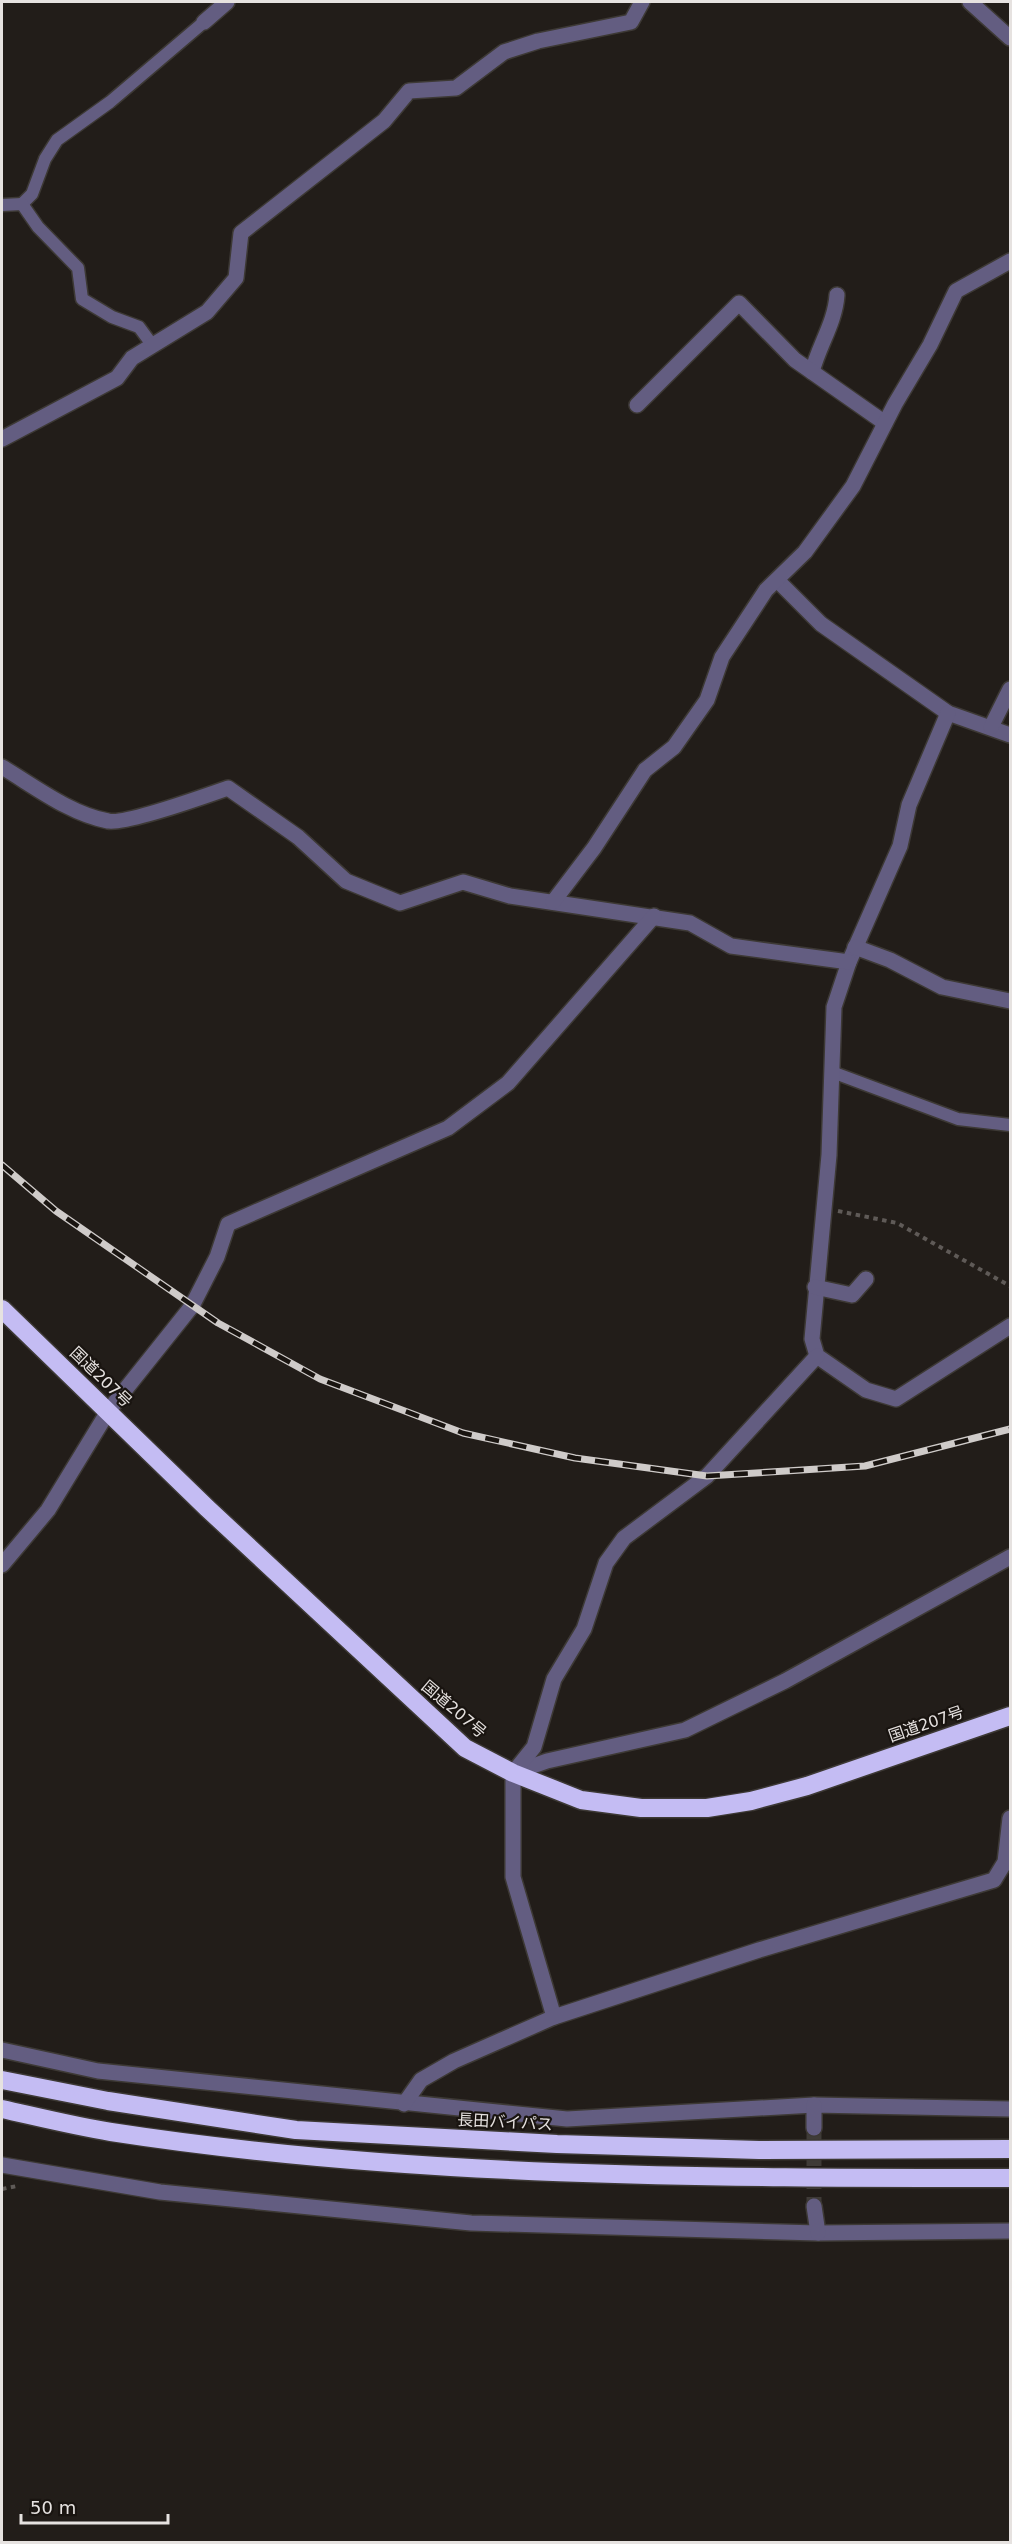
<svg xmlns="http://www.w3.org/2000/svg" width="1012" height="2544" font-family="'DejaVu Sans','Noto Sans JP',sans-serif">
<rect width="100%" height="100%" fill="#221d19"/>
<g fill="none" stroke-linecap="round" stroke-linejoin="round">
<path stroke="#3f3b37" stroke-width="15" stroke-dasharray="15 8" stroke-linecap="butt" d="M814,2128v78"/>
<g stroke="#3d3935" stroke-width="15">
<g id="lane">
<path d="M22,204l10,-10 13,-35 12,-19 53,-38 94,-80"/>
<path d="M2,205l20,-1 16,23 40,41 4,31 30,18 27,10 14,19"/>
<path d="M832,1072l126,47 52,6"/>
</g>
</g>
<g stroke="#3d3935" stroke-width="18">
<g id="street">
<path d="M970,2l40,36"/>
<path d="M204,22l23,-20"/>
<path d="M812,372c7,-27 23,-49 25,-77"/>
<path d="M637,405l102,-102 56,57 90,63"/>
<path d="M2,439l115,-61 15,-20 75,-46 29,-34 5,-45 143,-112 25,-30 47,-3 48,-36 34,-11 93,-19 11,-20"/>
<path d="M777,580l44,44 127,89 62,22"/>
<path d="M948,713l-39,92 -9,41 -51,116 -15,45 -5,148 -17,184 5,17 49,34 30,9 114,-73"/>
<path d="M991,727l19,-38"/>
<path d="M2,767c32,19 68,47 106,54 17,4 100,-26 120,-33l70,49 48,44 54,22 63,-21 47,14 180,27 41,23 118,16"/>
<path d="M553,902l41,-54 51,-78 29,-23 33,-47 15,-43 44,-67 39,-38 48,-66 42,-82 35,-59 26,-54 54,-30"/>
<path d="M855,947l35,13 52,27 68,14"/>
<path d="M815,1287l37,8 14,-16"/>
<path d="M2,1565l46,-55 61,-100 83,-104 25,-49 11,-33 220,-96 60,-45 146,-167"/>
<path d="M513,1773l34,-12 138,-31 100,-49 225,-124"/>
<path d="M554,2017l-41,-140v-104l21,-26 20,-68 30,-50 22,-66 18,-25 83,-62 110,-120"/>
<path d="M2,2050l96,21 469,48 247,-14 196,4"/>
<path d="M404,2104l17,-24 33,-19 100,-44 205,-67 235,-70 11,-18 5,-44"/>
<path d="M814,2105v23"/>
<path d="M2,2165l158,27 311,31 347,10 192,-2"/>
<path d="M814,2206l4,27"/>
</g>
</g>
<g stroke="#3d3935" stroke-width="21">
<g id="highway">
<path d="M2,1309l205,199 258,240 48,25 68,27 60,8h66l44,-7 56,-15 203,-70"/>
<path d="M2,2080l106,21 188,29 261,14 202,6 251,-1"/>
<path d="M2,2109c36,8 72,17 109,23 298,46 599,46 899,46"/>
</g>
</g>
<g stroke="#5f5a57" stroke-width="4" stroke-dasharray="4.5 4.5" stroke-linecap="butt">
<path d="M838,1211l59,12 113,63"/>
<path d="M2,2189l15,-3"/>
</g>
<use href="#lane" stroke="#635d81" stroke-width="12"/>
<use href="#street" stroke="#635d81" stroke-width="15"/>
<use href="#highway" stroke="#c4bcf3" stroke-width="18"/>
<g stroke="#cfcbc9" stroke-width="7">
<path id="rail" d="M2,1165l54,46 162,112 102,56 143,54 112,25 132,18 158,-10 145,-37"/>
</g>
<use href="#rail" stroke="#191410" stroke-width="4.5" stroke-dasharray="14" stroke-linecap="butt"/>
</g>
<g text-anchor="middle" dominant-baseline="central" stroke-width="4.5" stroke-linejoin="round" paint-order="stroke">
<g font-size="16" fill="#e6e2e0" stroke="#191410">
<text transform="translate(101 1377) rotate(44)">国道207号</text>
<text transform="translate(454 1709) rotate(40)">国道207号</text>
<text transform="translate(926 1724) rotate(-19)">国道207号</text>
<text transform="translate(505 2122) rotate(3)">長田バイパス</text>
</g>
</g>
<rect width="1012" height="2544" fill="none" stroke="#e6e2e0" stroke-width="6"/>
<path d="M21 2514v9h147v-9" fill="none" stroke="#e6e2e0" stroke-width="3"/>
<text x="30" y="2514" font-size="18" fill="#e6e2e0" stroke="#191410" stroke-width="4.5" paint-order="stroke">50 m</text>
</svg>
